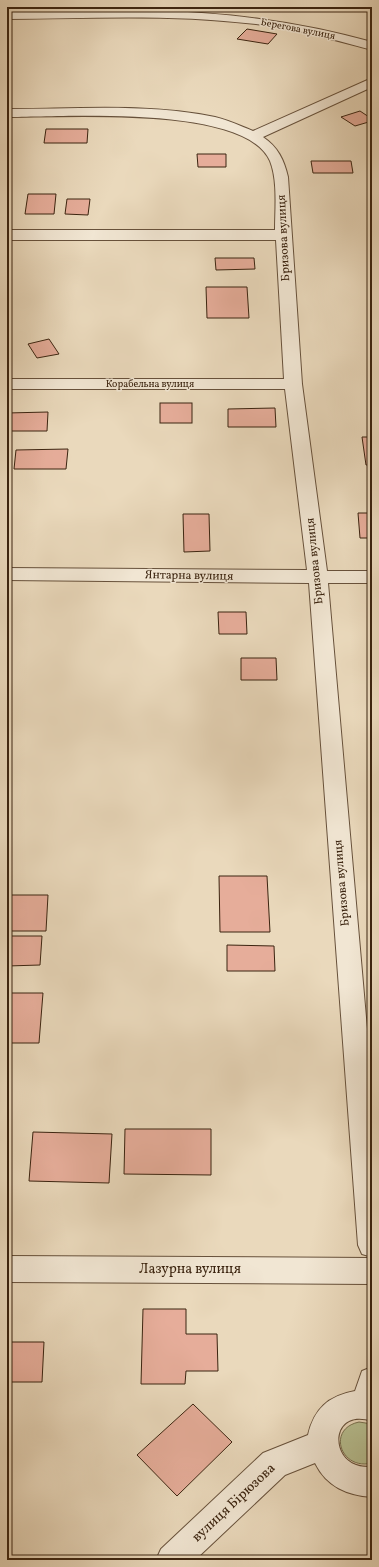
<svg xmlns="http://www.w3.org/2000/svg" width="379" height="1567" font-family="Vollkorn,serif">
<rect width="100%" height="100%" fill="#ead9bc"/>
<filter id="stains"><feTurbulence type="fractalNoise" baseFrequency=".005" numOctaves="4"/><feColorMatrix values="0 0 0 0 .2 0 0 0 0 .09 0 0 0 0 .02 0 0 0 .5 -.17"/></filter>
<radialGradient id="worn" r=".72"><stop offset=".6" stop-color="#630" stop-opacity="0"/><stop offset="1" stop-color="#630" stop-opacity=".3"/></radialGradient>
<path fill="#b7bf91" stroke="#797250" d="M359,1422l13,2v39c-31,8 -46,-34 -13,-41z"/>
<g fill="#e6ad9a" stroke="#3b2410">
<path d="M247,29l30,5 -9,10 -31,-5z"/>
<path d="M360,111l12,8v2l-17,5 -14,-9z"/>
<path d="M46,129h42l-1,14h-43z"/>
<path d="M197,154h29v13h-28z"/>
<path d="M311,161h40l2,12h-40z"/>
<path d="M28,194h28l-2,20h-29z"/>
<path d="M67,199h23l-2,16 -23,-1z"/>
<path d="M215,258h39l1,11 -39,1z"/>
<path d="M206,287h41l2,31h-42z"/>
<path d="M49,339l10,15 -22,4 -9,-14z"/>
<rect x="160" y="403" width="32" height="20"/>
<path d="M275,408l1,19h-48v-18z"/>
<path d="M48,412l-1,19h-40v-18z"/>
<path d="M362,437h10v28h-6z"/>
<path d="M68,449l-2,20h-52l2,-19z"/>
<path d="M358,513h14v25h-12z"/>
<path d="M183,514h26l1,37 -26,1z"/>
<path d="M218,612h28l1,22h-28z"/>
<path d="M241,658h35l1,22h-36z"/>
<path d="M219,876h48l3,56h-50z"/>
<path d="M7,895h41l-2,36h-39z"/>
<path d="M7,936h35l-2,29 -33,1z"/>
<path d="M227,945l47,1 1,25h-48z"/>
<path d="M7,993h36l-4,50h-32z"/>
<path d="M7,1072h3l-3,40z"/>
<path d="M125,1129h86v46l-87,-1z"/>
<path d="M33,1132l79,2 -3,49 -80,-2z"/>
<path d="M143,1309h43v25h31l1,37h-32l-1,13h-44z"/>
<path d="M7,1342h37l-2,40h-35z"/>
<path d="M193,1404l39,38 -55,54 -40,-41z"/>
</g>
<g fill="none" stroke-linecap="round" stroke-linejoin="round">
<g stroke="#67513b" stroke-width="2">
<g id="street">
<path d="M145,10c81,3 149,10 227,32v8c-30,-8 -58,-16 -89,-22 -90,-15 -184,-10 -276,-9v-8z"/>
<path d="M372,78v9l-109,50c15,10 21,23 25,40l14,207 25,187h45v12h-44l44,503v171l-10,-3 -4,-9 -49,-662 -302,-3v-12l300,2 -22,-181h-278v-10h277l-8,-139h-269v-10h268c0,-21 3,-49 -5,-69 -24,-57 -209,-44 -263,-44v-8c67,0 143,-6 208,8 13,3 26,9 38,14z"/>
<path d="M7,1256l365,2v26l-365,-2z"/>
<path d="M372,1367v54c-40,-13 -43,35 -16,44 5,2 11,2 16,2v30c-25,-2 -45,-10 -57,-34l-30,12 -90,85h-39l5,-11 102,-96 45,-18c6,-26 20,-39 47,-44l7,-20z"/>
</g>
</g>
<use href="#street" fill="#f1e6d3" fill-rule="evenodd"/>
</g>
<g text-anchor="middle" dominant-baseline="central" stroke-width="3" stroke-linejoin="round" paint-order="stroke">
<g font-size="10" fill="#3b2410" stroke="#f1e6d3">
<text transform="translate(298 29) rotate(11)">Берегова вулиця</text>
<text x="150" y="384">Корабельна вулиця</text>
</g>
<g font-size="12" fill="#3b2410" stroke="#f1e6d3">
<text transform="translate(284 238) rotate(-93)">Бризова вулиця</text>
<text transform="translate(315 561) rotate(-96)">Бризова вулиця</text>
<text transform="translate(189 576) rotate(1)">Янтарна вулиця</text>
<text transform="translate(342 883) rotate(-95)">Бризова вулиця</text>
</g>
<g font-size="14" fill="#3b2410" stroke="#f1e6d3">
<text x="190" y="1269">Лазурна вулиця</text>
<text transform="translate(234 1503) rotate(-43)">вулиця Бірюзова</text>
</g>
</g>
<rect width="379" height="1567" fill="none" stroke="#ead9bc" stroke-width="24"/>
<rect x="8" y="8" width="363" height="1551" fill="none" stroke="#3b2410" stroke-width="2"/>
<rect x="12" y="12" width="355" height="1543" fill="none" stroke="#3b2410"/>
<rect width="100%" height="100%" filter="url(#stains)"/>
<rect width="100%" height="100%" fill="url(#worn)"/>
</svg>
